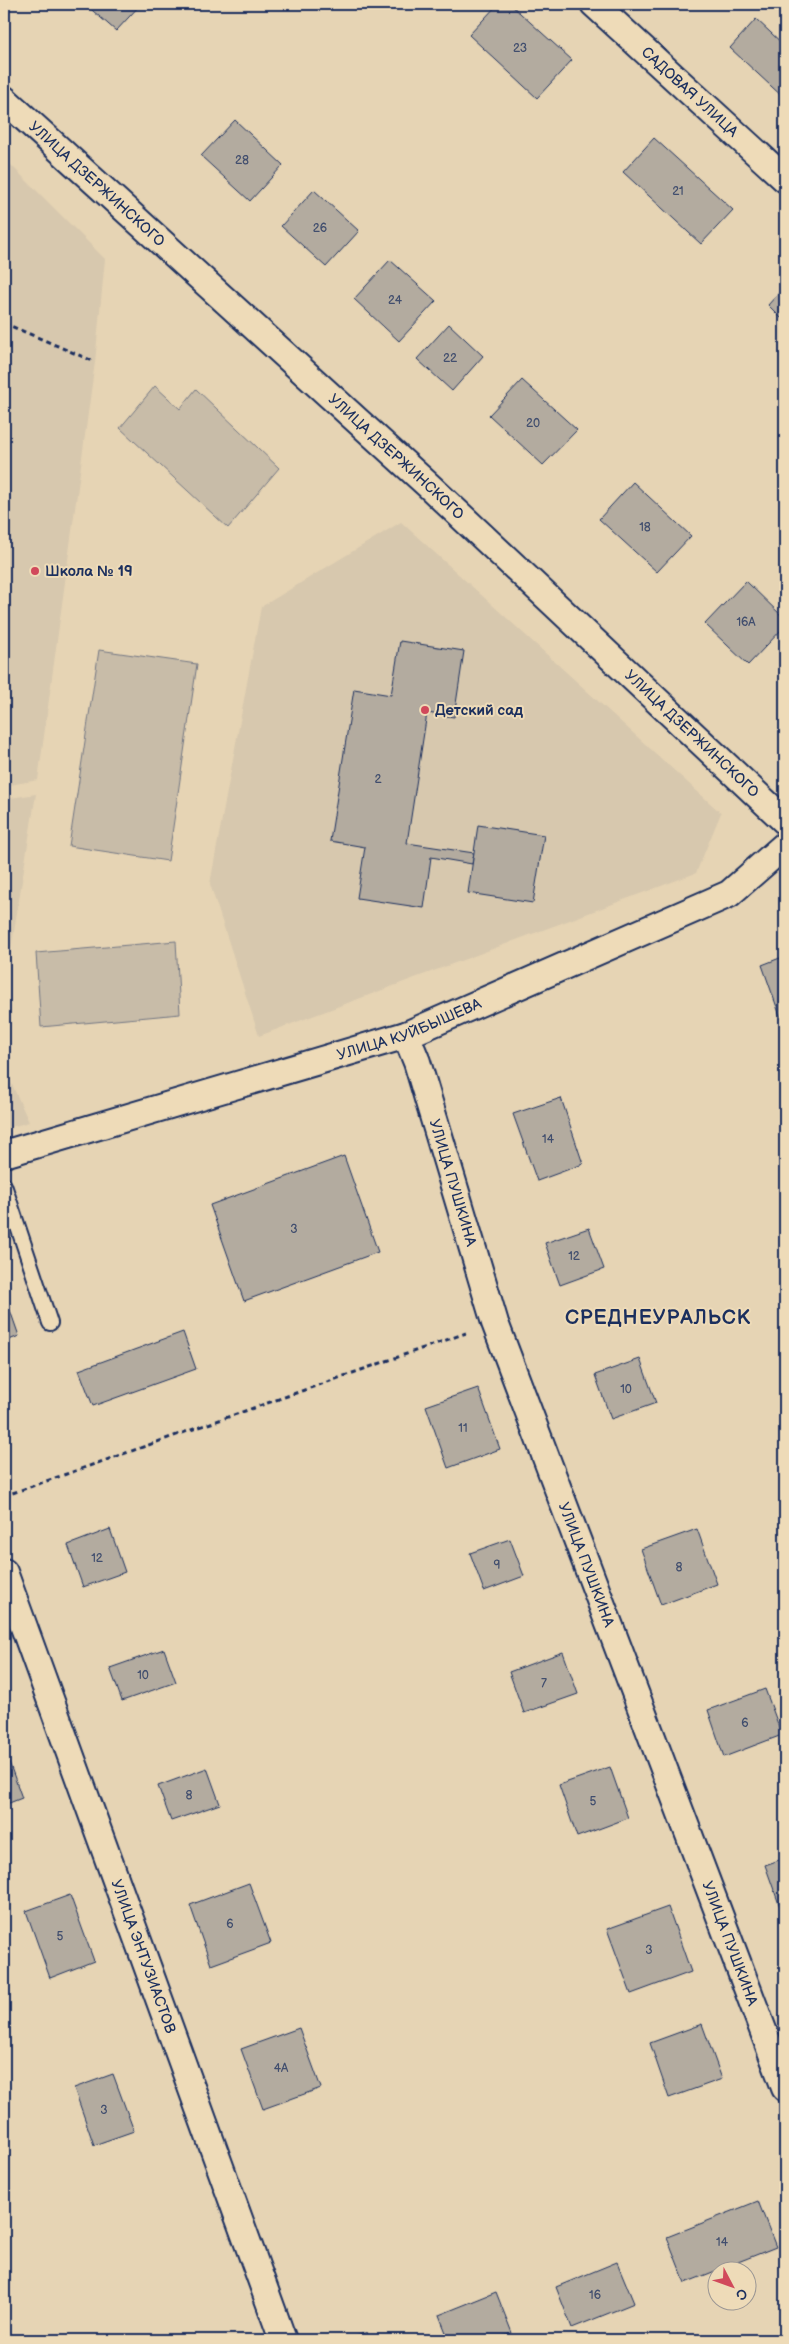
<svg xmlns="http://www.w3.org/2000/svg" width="789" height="2344" font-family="'Balsamiq Sans',sans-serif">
<rect width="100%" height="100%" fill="#e6d4b4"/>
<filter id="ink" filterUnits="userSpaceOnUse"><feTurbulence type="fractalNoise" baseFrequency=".02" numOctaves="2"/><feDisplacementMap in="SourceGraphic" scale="10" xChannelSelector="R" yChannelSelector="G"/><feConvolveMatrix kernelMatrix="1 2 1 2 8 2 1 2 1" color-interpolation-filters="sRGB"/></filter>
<g filter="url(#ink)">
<g fill="#d7c8ae">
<path d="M4,158l101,101 -10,103 -57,418 -34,6z"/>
<path d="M401,522l320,291 -25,60 -437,163 -49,-152 51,-277z"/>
<path d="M36,794l-32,199v-194z"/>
<path d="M4,1067l25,55 -25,7z"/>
</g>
<g fill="#c8bca8" stroke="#727683">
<path d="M155,386l25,23 16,-20 83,79 -51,60 -108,-100z"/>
<path d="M99,650l98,14 -29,197 -99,-15z"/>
<path d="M176,941l4,73 -139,13 -5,-74z"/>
</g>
<g fill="#b3ab9f" stroke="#1b2f5e">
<path d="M85,4h56l-25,27z"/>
<path d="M498,4h12l62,56 -35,38 -68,-63z"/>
<path d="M756,19l29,27v53l-55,-51z"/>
<path d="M235,120l48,45 -33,36 -49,-45z"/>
<path d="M654,138l79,72 -32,34 -78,-72z"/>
<path d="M314,190l45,41 -33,36 -45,-41z"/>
<path d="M390,260l46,41 -37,40 -45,-42z"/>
<path d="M785,286v36l-17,-17z"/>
<path d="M449,324l34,32 -31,35 -35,-32z"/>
<path d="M522,380l55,50 -34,35 -54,-50z"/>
<path d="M633,482l58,54 -34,36 -58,-53z"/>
<path d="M746,581l39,38v7l-37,39 -43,-41z"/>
<path d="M400,641l64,10 -10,66 -27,-4 -20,130 67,10 -2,11 -41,-7 -7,51 -67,-10 8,-51 -35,-6 24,-152 37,6z"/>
<path d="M478,825l66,10 -11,68 -65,-10z"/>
<path d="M785,956v74l-23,-65z"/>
<path d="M561,1098l22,66 -46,17 -24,-67z"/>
<path d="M344,1156l34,96 -134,49 -34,-96z"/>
<path d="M589,1228l15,41 -44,16 -15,-42z"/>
<path d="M4,1293l15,43 -15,6z"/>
<path d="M183,1332l13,37 -103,37 -14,-36z"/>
<path d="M640,1359l16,44 -45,16 -16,-44z"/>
<path d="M478,1388l22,61 -52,19 -22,-62z"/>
<path d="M110,1529l15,43 -42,15 -15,-42z"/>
<path d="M697,1529l20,55 -56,21 -20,-56z"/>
<path d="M510,1539l14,37 -40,15 -14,-38z"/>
<path d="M164,1649l12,33 -54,19 -12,-33z"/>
<path d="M563,1652l15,42 -54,19 -15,-41z"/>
<path d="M765,1689l17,46 -58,22 -16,-47z"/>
<path d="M4,1748l18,50 -18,7z"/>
<path d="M610,1767l18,51 -51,19 -18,-52z"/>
<path d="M207,1768l13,36 -49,17 -13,-35z"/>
<path d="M785,1858v63l-20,-56z"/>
<path d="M249,1883l22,60 -60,22 -21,-60z"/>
<path d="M70,1895l24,66 -44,17 -24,-67z"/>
<path d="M668,1907l23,65 -60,22 -24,-65z"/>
<path d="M702,2024l20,55 -53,19 -19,-55z"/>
<path d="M299,2028l22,60 -58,21 -22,-60z"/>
<path d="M113,2074l21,57 -40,14 -20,-57z"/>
<path d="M758,2201l18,46 -91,36 -18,-46z"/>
<path d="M617,2262l17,41 -62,25 -16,-41z"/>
<path d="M496,2292l16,41 -18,7h-45l-10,-25z"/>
<path d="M367,2332l3,8h-23z"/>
</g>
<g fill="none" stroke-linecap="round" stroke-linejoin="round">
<g stroke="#1b2f5e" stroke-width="18">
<path id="service" d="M4,1185l46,138"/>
</g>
<g stroke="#1b2f5e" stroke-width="30">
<g id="minor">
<path id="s1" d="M594,4l191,175"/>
<path id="s2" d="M4,99l424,386 357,336"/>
<path id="s3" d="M406,1035l11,27 78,261 290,765"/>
<path id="s4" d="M4,1154l402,-119 323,-141 56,-49"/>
<path id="s5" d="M4,1572l279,768"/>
</g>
</g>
<g stroke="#1b2f5e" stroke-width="3" stroke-dasharray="5 4" stroke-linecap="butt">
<path d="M4,323l91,39"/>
<path d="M4,1496l462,-163"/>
</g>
<use href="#service" stroke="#eedbb8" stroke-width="14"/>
<use href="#minor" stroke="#eedbb8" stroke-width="26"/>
</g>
</g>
<g fill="#d1495b" stroke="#eedbb8" stroke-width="2">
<circle cx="35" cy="571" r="5"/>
<circle cx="425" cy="710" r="5"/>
</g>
<g text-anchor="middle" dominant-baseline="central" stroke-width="4" stroke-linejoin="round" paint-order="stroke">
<g font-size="12" fill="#414e6e">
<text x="520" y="48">23</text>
<text x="242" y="160">28</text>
<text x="678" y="191">21</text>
<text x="320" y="228">26</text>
<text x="395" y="300">24</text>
<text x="450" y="358">22</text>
<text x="533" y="423">20</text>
<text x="645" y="527">18</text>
<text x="746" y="622">16А</text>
<text x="378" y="779">2</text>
<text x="548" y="1139">14</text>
<text x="294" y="1229">3</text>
<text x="574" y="1256">12</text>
<text x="626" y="1389">10</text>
<text x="463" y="1428">11</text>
<text x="97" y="1558">12</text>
<text x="497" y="1565">9</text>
<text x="679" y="1567">8</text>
<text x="143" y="1675">10</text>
<text x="544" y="1683">7</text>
<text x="745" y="1723">6</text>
<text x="189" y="1795">8</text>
<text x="593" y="1801">5</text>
<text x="230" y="1924">6</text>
<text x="60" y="1936">5</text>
<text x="649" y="1950">3</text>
<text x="281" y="2068">4А</text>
<text x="104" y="2110">3</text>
<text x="722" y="2242">14</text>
<text x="595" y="2295">16</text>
</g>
<g font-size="15" fill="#1b2f5e" stroke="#eedbb8">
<text stroke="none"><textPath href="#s1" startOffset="130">САДОВАЯ УЛИЦА</textPath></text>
<text stroke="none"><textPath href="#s2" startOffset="126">УЛИЦА ДЗЕРЖИНСКОГО</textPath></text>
<text stroke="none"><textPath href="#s2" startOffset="531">УЛИЦА ДЗЕРЖИНСКОГО</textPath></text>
<text stroke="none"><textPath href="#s2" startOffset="936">УЛИЦА ДЗЕРЖИНСКОГО</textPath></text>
<text stroke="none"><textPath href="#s4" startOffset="424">УЛИЦА КУЙБЫШЕВА</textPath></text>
<text stroke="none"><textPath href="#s3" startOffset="155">УЛИЦА ПУШКИНА</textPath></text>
<text stroke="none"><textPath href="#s3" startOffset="560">УЛИЦА ПУШКИНА</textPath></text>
<text stroke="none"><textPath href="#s3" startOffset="965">УЛИЦА ПУШКИНА</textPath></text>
<text stroke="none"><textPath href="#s5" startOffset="409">УЛИЦА ЭНТУЗИАСТОВ</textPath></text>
</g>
<g font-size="15" font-weight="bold" fill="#1b2f5e" stroke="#eedbb8" text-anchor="start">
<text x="45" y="571">Школа № 19</text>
<text x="435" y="710">Детский сад</text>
</g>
<g font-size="20" font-weight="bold" letter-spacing="1" fill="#1b2f5e" stroke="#eedbb8">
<text x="658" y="1318">СРЕДНЕУРАЛЬСК</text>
</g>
</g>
<rect width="789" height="2344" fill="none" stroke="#eedbb8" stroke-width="20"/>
<rect x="10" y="10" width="769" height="2324" fill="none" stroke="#1b2f5e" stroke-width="2" filter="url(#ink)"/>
<g transform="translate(732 2286) rotate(131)"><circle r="24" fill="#eedbb8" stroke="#9a9694"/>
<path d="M0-4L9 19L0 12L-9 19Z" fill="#d1495b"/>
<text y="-8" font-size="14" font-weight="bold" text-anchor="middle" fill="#1b2f5e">С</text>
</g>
</svg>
